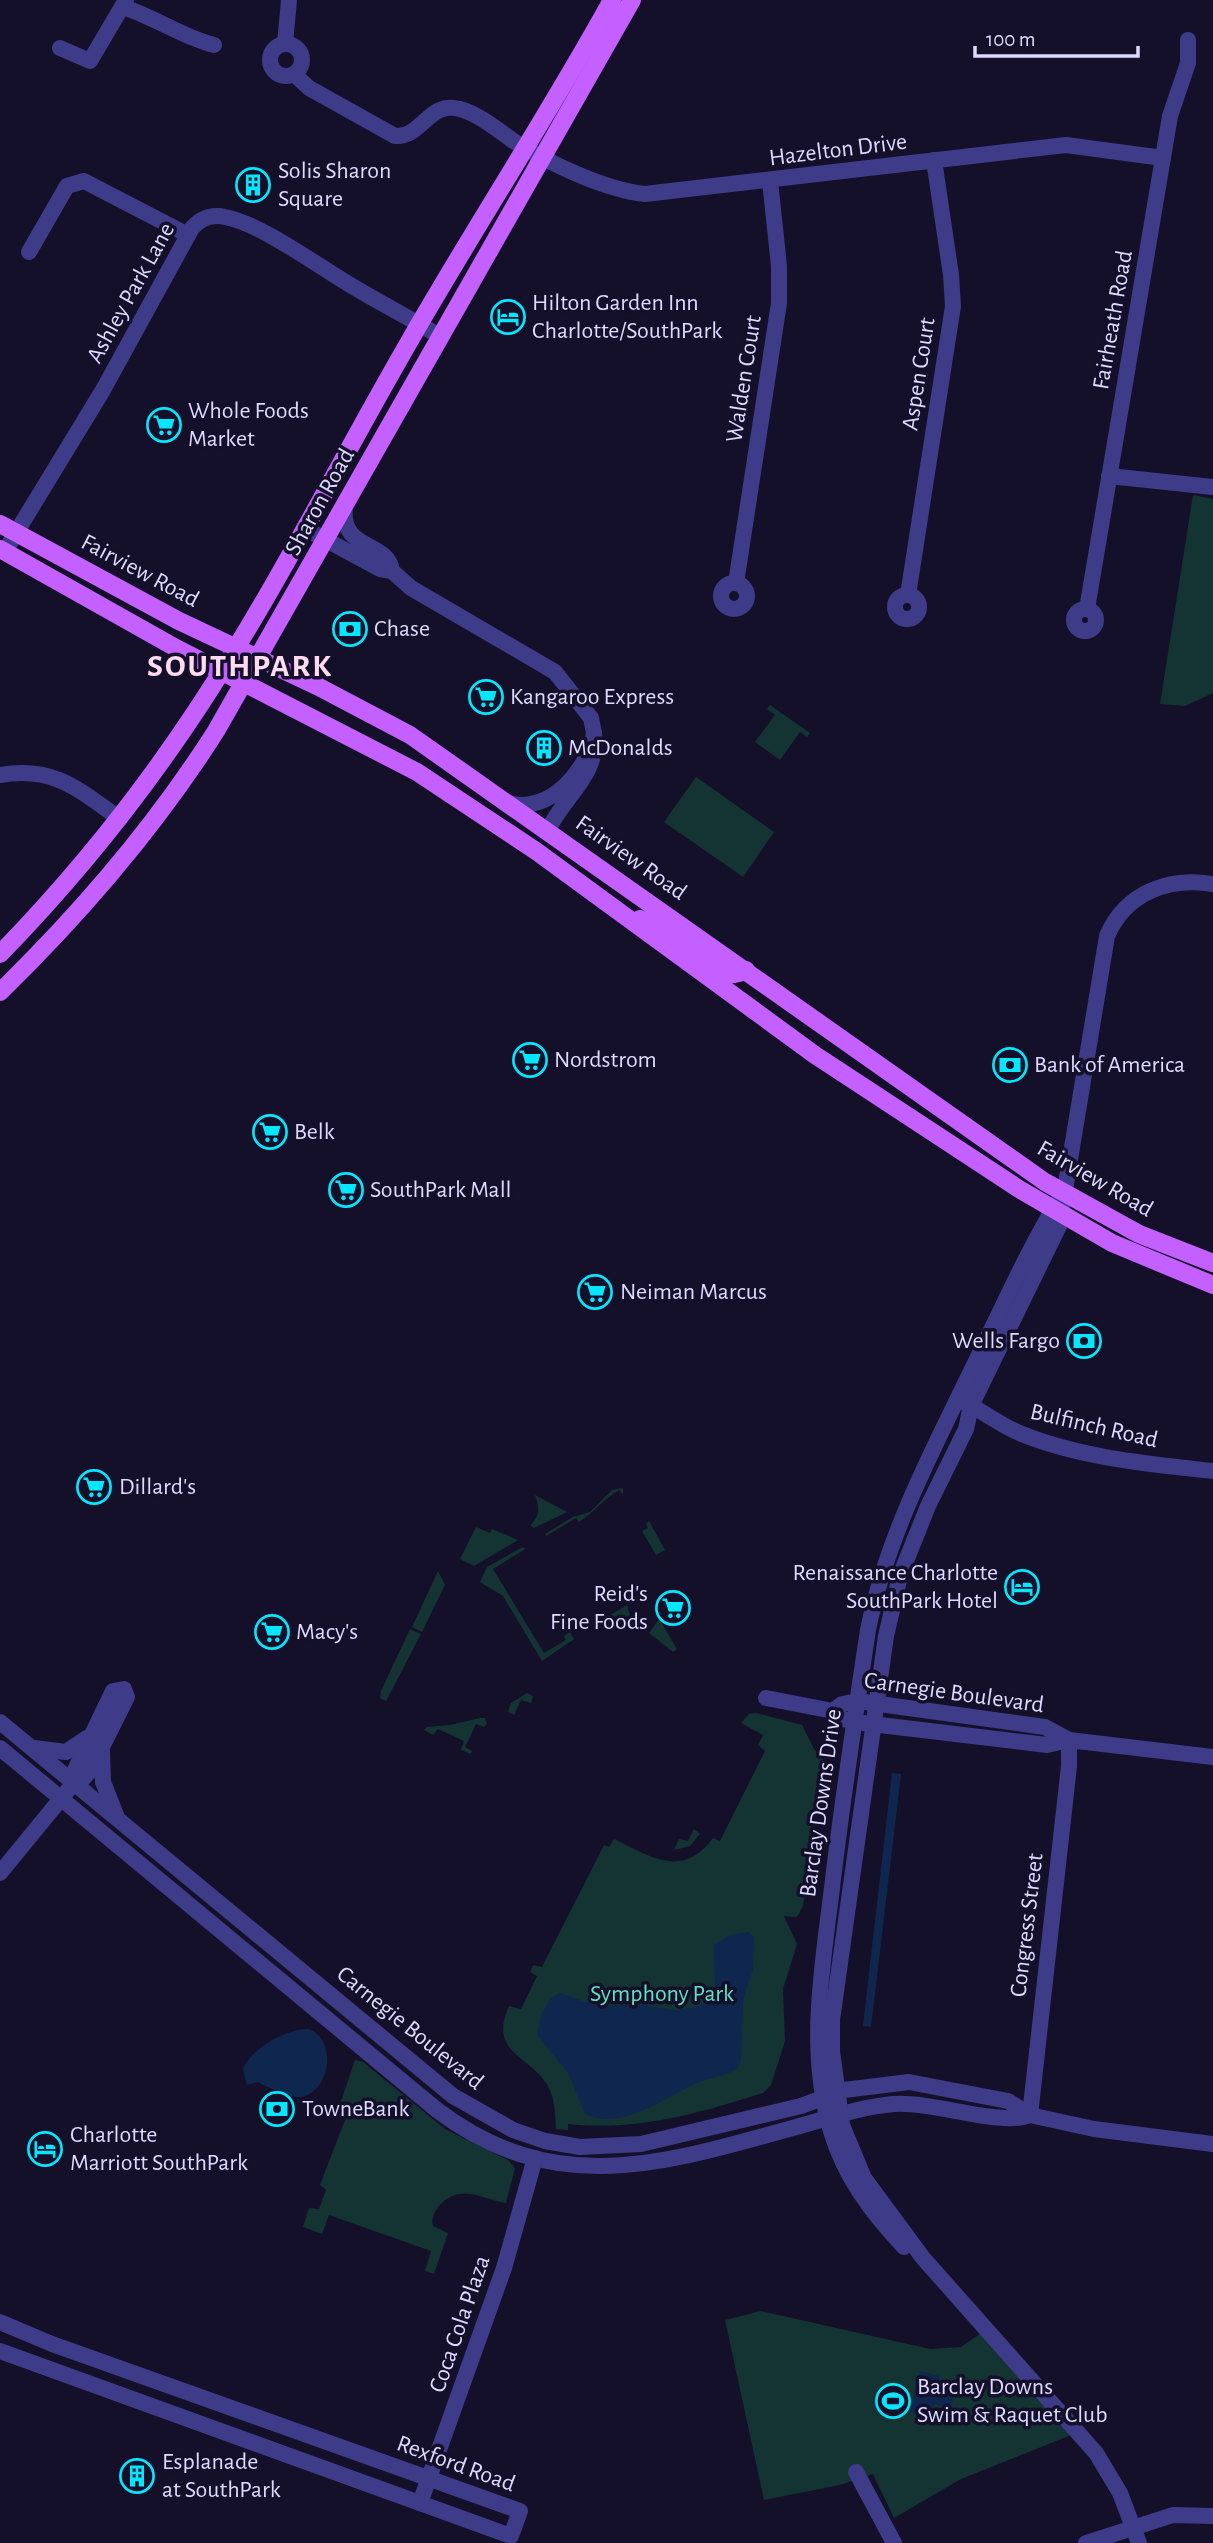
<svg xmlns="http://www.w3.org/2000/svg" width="1213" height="2543" font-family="'Alegreya Sans',sans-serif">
<rect width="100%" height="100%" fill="#15102a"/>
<g fill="#133432">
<path d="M1193,495l20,4v194l-28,13 -25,-2z"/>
<path d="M770,705l40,28 -3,4 -7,-5 -20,28 -25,-18 20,-27 -8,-6z"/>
<path d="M696,777l78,55 -31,45 -79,-55z"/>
<path d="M623,1488v8l-3,-6c-11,4 -27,23 -41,32l-3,-4 -30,18 -1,-2 28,-17 17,-5 22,-22z"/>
<path d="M535,1495l32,17 -33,16 -4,-3c11,-8 9,-20 5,-30z"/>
<path d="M649,1521l16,29 -9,5 -14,-24 6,-3 -2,-5z"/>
<path d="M476,1527l14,6 2,-4 26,11 -44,26 -14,-7z"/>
<path d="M523,1547l2,2 -32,20 51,84 22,-13 -2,-4 6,-4 4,7 -32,22 -39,-65 -23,-14 7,-15z"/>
<path d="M438,1571l7,14 -23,47 -10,-5z"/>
<path d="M627,1605l3,11 -3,8 -10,1 -2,-4 -15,5 -5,-8 6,-4 4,4z"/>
<path d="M659,1619l18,30 -4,3 -24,-19z"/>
<path d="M410,1629l11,5 -35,67 -6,-3 1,-7z"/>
<path d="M527,1693l6,3 -2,7 -10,-3 -7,15 -6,-3 3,-9z"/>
<path d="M756,1713l46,12 12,24 11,11 -22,146 -6,11 -13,-1 13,28 -14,45 2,52 -14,44 -8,8c-67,21 -124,38 -195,31v6l-12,-1c-1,-15 -1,-30 -8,-43 -19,-32 -60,-32 -39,-80l12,3 16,-33 -7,-4 3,-7 9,2 62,-122 5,2 5,-8c36,17 68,41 99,-1l7,3 45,-90 -7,-6 5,-10 -22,-12 8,-9z"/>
<path d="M480,1718h5l2,6 -3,3 -8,-3 -11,23 7,4 -1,3 -10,-4 3,-9 -26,-12 -5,6 -9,-5 3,-3 23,-2z"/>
<path d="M694,1829l6,5 -10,12 -16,4 5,-11 9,2z"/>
<path d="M355,2060l8,2 82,67 63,31 7,8 -9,35c-24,-4 -46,-21 -67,3 -5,7 -8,12 -6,20l15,7 -14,41 -9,-3 6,-20 -102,-36 -7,19 -19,-7 6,-19 10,1 7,-19 -6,-5 28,-73 -9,-5z"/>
<path d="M761,2311l169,38 31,-2 20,-14 93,101 -113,45 -67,39 -21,-44 -33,11 -76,15 -39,-180z"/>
</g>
<g fill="#0f274f">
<path d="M892,1773l9,1 -30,253 -8,-1z"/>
<path d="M749,1932l5,5 -1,32 -10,32 -2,60 -3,7c-12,8 -28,10 -41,15 -31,14 -77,49 -112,31l-17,-41 -31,-38 4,-20 10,-17 9,-5 40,14 36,-3 39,6 23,-3 17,-13 -1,-49 15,-10z"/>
<path d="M309,2029c28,11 22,61 -7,68 -8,2 -36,-10 -44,-15l-11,3 -4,-15c7,-22 45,-42 66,-41z"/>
<path d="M919,2371l21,5 -3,13 17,3 -3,16 -17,-4 -3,13 -21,-5z"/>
</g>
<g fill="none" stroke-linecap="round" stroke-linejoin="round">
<g stroke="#3e3b89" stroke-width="16">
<path d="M123,7c32,10 59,30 91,38"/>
<circle cx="286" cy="60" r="16"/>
<path d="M285,44l4,-44"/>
<path d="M60,48l30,13 36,-61"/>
<path d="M294,74l15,14 86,48c27,2 34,-36 65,-27 19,5 39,22 55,33 34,21 90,48 130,52l421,-49 97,13"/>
<path d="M29,252l38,-66 17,-5 104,54"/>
<path d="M1109,476l104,11"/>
<path d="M304,528l76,41 12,2c-4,-31 -52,-19 -47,-64"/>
<path d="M5,551l98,-161 89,-162c9,-10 20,-14 33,-11 37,7 94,50 127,69 30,18 60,33 89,51"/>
<path d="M392,571l19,17 144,84 36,46 3,15"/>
<path d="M736,583l43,-280v-37l-9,-85"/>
<circle cx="734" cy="596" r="13"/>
<circle cx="907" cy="607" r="12"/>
<path d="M908,595l45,-289 -2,-31 -17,-115"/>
<circle cx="1085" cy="620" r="11"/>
<path d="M1087,609l83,-493 18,-53v-23"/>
<path d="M0,775c54,-9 78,14 120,44"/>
<path d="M509,803c40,12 80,-34 85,-70 6,41 -30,63 -46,97"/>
<path d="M965,1403c20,9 36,23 57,31 59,24 128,30 191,37"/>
<path d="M766,1698l67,13 6,7 16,4 192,23 22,-5 -24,-13 -187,-26 -16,3 -9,7"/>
<path d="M0,1722l453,374 60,34 32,11 35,6 61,-3 160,-38 43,-16 65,-8 99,19 22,14 64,14 119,15"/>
<path d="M0,1748l437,362c119,90 229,53 359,17 33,-9 64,-20 98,-23 39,-3 108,23 136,11"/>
<path d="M34,1748l32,4 21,-14"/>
<path d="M102,1752l1,30 13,33"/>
<path d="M0,1873l73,-89 9,-4 8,-9 37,-74 -3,-8 -11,2 -40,83v10"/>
<path d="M1030,2115l39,-349v-26l144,17"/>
<path d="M904,2247c-32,-34 -60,-71 -73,-116 -24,-81 -9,-161 1,-243 10,-86 23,-172 36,-258 19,-96 67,-184 109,-271 27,-54 51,-110 83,-161"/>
<path d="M0,2322l52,22 468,167 -9,25 -511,-185"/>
<path d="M856,2472l38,71"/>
<path d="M420,2503l84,-235 31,-110"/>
<path d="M1086,2543l87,-28 40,1"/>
<path d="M1139,2543l-19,-50 -24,-40 -173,-195 -59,-80 -22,-53 -10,-74v-31l54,-384 14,-60 28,-70 38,-77 5,-23 88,-180 48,-290c19,-44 62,-59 106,-52"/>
</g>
<g stroke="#c360ff" stroke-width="18">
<path d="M0,524l179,97 140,66 91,48 635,447 94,52 74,29"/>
<path d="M0,549l176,99 241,124 119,79 279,204 204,134 93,54 101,42"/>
<path d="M640,919c27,10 71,51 90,55 6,1 11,-2 16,-4"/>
<path d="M0,954c75,-77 141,-159 200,-249 75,-114 137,-238 205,-356 67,-118 142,-231 207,-349"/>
<path d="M0,992c81,-79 155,-165 216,-261l416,-731"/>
</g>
</g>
<defs>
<g id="building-ring" transform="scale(1.75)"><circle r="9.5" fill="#15102a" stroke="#05e7ff" stroke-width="1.5"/><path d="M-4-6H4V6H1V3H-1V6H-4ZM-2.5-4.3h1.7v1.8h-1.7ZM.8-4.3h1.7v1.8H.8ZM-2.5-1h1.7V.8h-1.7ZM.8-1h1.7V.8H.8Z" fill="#05e7ff"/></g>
<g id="hotel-ring" transform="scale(1.75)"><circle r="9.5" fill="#15102a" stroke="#05e7ff" stroke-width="1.5"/><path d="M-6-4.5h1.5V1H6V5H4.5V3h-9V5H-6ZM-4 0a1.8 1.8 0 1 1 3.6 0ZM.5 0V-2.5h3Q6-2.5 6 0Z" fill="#05e7ff"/></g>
<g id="supermarket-ring" transform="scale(1.75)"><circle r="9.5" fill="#15102a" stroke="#05e7ff" stroke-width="1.5"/><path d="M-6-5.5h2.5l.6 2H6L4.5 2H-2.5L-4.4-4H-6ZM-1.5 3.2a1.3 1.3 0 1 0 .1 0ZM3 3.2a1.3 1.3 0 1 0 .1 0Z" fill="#05e7ff"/></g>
<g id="bank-ring" transform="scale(1.75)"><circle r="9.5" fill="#15102a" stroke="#05e7ff" stroke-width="1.5"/><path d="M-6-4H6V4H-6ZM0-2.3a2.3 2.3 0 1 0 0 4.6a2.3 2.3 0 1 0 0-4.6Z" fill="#05e7ff"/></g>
<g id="stadium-ring" transform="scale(1.75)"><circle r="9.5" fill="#15102a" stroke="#05e7ff" stroke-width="1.5"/><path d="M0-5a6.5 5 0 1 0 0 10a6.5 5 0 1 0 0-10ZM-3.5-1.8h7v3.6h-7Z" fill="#05e7ff"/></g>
</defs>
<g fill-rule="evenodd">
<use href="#building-ring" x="253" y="185"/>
<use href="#hotel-ring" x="508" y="317"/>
<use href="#supermarket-ring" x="164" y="425"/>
<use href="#bank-ring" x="350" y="629"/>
<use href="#supermarket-ring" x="486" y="697"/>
<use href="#building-ring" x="544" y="748"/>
<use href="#supermarket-ring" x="530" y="1060"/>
<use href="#bank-ring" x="1010" y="1065"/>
<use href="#supermarket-ring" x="270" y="1132"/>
<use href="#supermarket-ring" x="346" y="1190"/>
<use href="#supermarket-ring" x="595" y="1292"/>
<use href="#bank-ring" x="1084" y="1341"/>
<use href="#supermarket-ring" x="94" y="1487"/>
<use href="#hotel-ring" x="1022" y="1587"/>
<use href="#supermarket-ring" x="673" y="1608"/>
<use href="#supermarket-ring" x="272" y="1632"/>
<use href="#bank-ring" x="277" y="2109"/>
<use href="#hotel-ring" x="45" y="2149"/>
<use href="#stadium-ring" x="893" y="2401"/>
<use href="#building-ring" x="137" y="2476"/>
</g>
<g text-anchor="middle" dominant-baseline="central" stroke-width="7" stroke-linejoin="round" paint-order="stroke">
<g font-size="24" fill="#ddd9ff" stroke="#15102a">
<text transform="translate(838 150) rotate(-7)">Hazelton Drive</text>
<text transform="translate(131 293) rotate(-61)">Ashley Park Lane</text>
<text transform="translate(1113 320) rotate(-80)">Fairheath Road</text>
<text transform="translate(919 374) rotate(-81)">Aspen Court</text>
<text transform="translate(744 379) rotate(-81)">Walden Court</text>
<text transform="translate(320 502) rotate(-61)">Sharon Road</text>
<text transform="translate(140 571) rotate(28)">Fairview Road</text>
<text transform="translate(631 858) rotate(35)">Fairview Road</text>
<text transform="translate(1095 1179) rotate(30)">Fairview Road</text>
<text transform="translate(1094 1426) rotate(13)">Bulfinch Road</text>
<text transform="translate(954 1693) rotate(8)">Carnegie Boulevard</text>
<text transform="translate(821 1803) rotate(-82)">Barclay Downs Drive</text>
<text transform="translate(1027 1925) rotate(-83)">Congress Street</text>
<text transform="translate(410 2028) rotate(39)">Carnegie Boulevard</text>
<text transform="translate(460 2324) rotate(-71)">Coca Cola Plaza</text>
<text transform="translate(456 2464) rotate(20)">Rexford Road</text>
</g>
<g font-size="24" fill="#ddd9ff" stroke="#15102a" text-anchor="start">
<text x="278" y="171">Solis Sharon<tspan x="278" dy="28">Square</tspan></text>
<text x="532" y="303">Hilton Garden Inn<tspan x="532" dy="28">Charlotte/SouthPark</tspan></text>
<text x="188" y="411">Whole Foods<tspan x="188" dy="28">Market</tspan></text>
<text x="374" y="629">Chase</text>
<text x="510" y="697">Kangaroo Express</text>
<text x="568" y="748">McDonalds</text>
<text x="554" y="1060">Nordstrom</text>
<text x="1034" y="1065">Bank of America</text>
<text x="294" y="1132">Belk</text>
<text x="370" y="1190">SouthPark Mall</text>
<text x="620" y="1292">Neiman Marcus</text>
<text x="1060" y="1341" text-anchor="end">Wells Fargo</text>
<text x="119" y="1487">Dillard's</text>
<text x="998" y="1573" text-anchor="end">Renaissance Charlotte<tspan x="998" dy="28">SouthPark Hotel</tspan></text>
<text x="648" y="1594" text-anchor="end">Reid's<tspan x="648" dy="28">Fine Foods</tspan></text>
<text x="296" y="1632">Macy's</text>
<text x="302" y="2109">TowneBank</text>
<text x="70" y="2135">Charlotte<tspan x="70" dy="28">Marriott SouthPark</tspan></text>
<text x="917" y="2387">Barclay Downs<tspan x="917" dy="28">Swim &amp; Raquet Club</tspan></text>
<text x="162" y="2462">Esplanade<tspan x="162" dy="28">at SouthPark</tspan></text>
</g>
<g font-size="24" fill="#63e1c1" stroke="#15102a">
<text x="662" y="1994">Symphony Park</text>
</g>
<g font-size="32" font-weight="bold" letter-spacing="2" fill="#ffdbf2" stroke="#15102a">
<text x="240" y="666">SOUTHPARK</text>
</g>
</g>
<path d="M975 46v10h163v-10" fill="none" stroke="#ddd9ff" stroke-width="3.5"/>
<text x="986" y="46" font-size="21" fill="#ddd9ff" stroke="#15102a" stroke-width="5" paint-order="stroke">100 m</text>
</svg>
